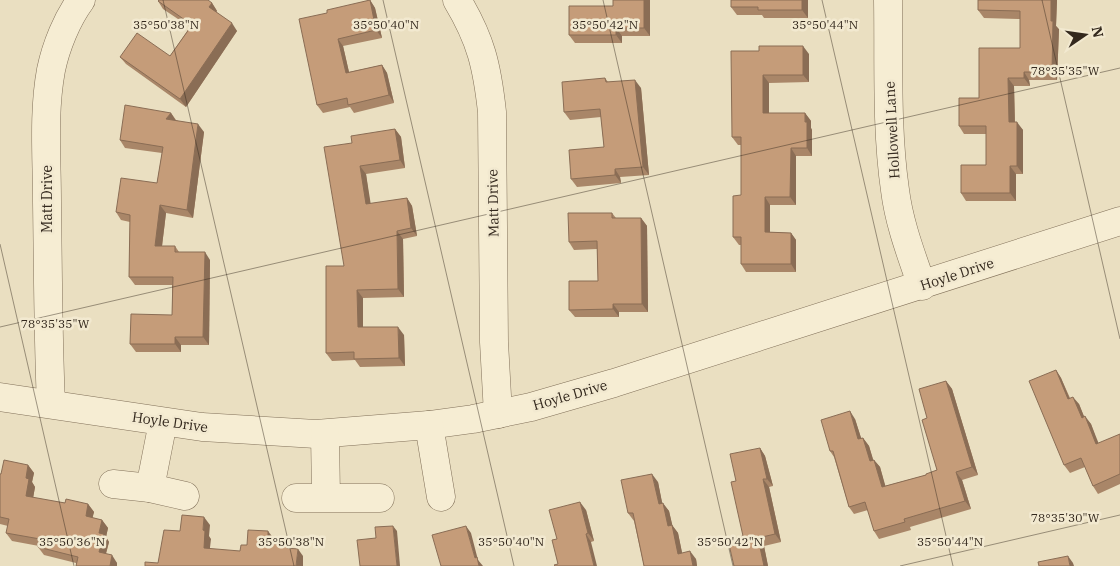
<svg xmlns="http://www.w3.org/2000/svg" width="1120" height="566" font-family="'IBM Plex Serif',serif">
<rect width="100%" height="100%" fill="#eadfc1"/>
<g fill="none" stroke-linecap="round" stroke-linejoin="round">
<g stroke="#82715a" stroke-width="29">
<g id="minor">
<path d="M457,0c24,40 30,66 35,112l2,230 4,72"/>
<path d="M888,0c1,63 -2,128 7,190 4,33 16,64 27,96"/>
<path d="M0,397l202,30 114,7 113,-9 44,-6 58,-12 83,-24 506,-162"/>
<path d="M51,404c-3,-67 -3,-134 -4,-202 0,-44 -4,-89 4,-132 5,-24 16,-51 30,-70"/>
<path d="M429,425l12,72"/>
<path d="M325,434l1,63"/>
<path d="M113,484l37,4 35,8"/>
<path d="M150,488l13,-66"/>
<path d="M296,498h84"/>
</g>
</g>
<use href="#minor" stroke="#f6edd3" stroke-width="28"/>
</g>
<g fill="#a98668">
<path d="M370,0l5,8 7,30 -39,8 6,26 33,-7 5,8 7,30 -40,10 -4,-6 -27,6 -6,-8 10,-92z"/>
<path d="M650,0v36h-28v7h-47l-6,-8 44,-29z"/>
<path d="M808,0v18h-44l-2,-3h-25l-6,-8z"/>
<path d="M978,0h79l-1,26 3,3 -2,51h-28l1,6h-16l1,36 8,8v44h-7v27h-50l-5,-8 25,-28v-31h-22l-5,-8 20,-28 41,-50v-29l-36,-1 -6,-8z"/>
<path d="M158,1l54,2 5,8 -1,1 21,19 -51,76 -60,-43 -6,-7 50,-1 20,-29 -27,-18z"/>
<path d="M759,51l50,3v28l-40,1v30h36l6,8v7l1,2v26h-16v49h-26v27l21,1 5,7v32h-50l-5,-8v-19h-2l-6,-8 8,-42v-50h-3l-6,-8z"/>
<path d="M605,78l3,4 33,6 8,87 -29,2 1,6 -44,4 -6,-8 33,-32 -3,-30 -31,3 -6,-8z"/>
<path d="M171,113l5,7 28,12 -11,86 -27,-5 -4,33h13l4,6 31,8 -1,85h-28v7h-45l-6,-8 42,-29v-30h-37l-6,-8 1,-55 -9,-2 -5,-8 41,-29 5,-30 -37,-5 -5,-8z"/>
<path d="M395,129l6,8 4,31 -39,6 4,30 37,-6 5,8 5,30 -14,3 1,58 -41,1v29l41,8 1,31 -45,1 -5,-7 -23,1 -6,-8 18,-87 8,-123z"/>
<path d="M612,213l4,5h25l6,8 1,86h-29v5h-44l-6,-7 29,-29 -1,-32 -23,1 -5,-8z"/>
<path d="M1056,370l5,8 9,20 9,6 5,13 7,7 7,20 22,-10v50l-22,10 -5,-8 -8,-19 -15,6 -6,-8z"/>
<path d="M946,381l6,8 26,86 -16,5 9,29 -61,18 1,3 -32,9 -5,-8 -6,-21 -14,4 -5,-7 -15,-50 -4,-6 25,-32 6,19h2l6,8 4,14h1l6,7 5,19 41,-11 11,-5 -10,-52z"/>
<path d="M760,448l5,8 8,30 -4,1 12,55 -17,4 4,20h-34l9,-30z"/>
<path d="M28,465l6,8 -2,9 3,5 -2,11 32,5 23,1 6,8 -2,6 10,2 6,8 -2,9 3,5 -3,12 11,9v3h-41v-3l-32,-8 -6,-8 1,-1 -27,-5 -6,-8 2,-7 -8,-2v-50z"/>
<path d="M658,482l4,21 7,8 3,14 6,8 4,20 14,6 1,7h-53l-10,-45 -6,-8z"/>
<path d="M586,510l8,31 -3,1 -33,22 -1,-25z"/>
</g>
<g fill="#8a6d55">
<path d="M370,0l5,8 7,30 -6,-8z"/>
<path d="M644,0h6v36l-6,-8z"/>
<path d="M802,0h6v18l-6,-8z"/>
<path d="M1051,0h6l-1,26 3,3 -2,51 -5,-8z"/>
<path d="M212,3l5,8 -3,4 -5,-8z"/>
<path d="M232,23l5,8 -51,76 -6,-8z"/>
<path d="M616,28l6,8v7l-6,-8z"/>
<path d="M338,39l5,7 8,35 -5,-8z"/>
<path d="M803,46l6,8v28l-6,-7z"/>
<path d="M382,65l5,8 7,30 -5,-8z"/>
<path d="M1024,72l5,8 1,6 -6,-8z"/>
<path d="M763,75l6,8v38l-6,-8z"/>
<path d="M1008,78l6,8 1,44 -6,-8z"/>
<path d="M635,80l6,8 8,87 -6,-8z"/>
<path d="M171,113l5,8 -10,-2z"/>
<path d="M805,113l6,8v7l1,2v26l-5,-8z"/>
<path d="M1017,122l6,8v44l-6,-8z"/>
<path d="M198,124l6,8 -11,86 -6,-8z"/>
<path d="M395,129l6,8 4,31 -5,-8z"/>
<path d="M791,148l5,8v49l-6,-8z"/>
<path d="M360,166l6,8 6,38 -6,-8z"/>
<path d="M1010,166l6,8v27l-6,-8z"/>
<path d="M615,169l5,8 1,6 -6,-8z"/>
<path d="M765,197l5,8v35l-5,-8z"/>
<path d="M407,198l5,8 5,30 -6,-8z"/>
<path d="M160,205l6,8 -5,41 -6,-8z"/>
<path d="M641,218l6,8 1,86 -6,-8z"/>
<path d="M397,231l6,8 1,58 -6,-8z"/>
<path d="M791,233l5,7v32l-5,-8z"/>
<path d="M205,252l5,8 -1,85 -6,-8z"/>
<path d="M357,290l6,8v37l-5,-8z"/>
<path d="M613,304l6,8v5l-6,-8z"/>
<path d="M398,327l6,8 1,31 -6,-8z"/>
<path d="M175,337l6,8v7l-6,-8z"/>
<path d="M1056,370l5,8 12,29 -5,-8z"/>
<path d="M946,381l6,8 26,86 -6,-8z"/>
<path d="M1073,397l6,7 9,22 -6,-8z"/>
<path d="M850,411l5,8 9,28 -6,-8z"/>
<path d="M1085,416l6,8 11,28 -6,-8z"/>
<path d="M863,438l6,8 7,23 -6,-8z"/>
<path d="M760,448l5,8 8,30 -6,-7z"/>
<path d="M874,460l6,7 8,28 -6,-8z"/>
<path d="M28,465l6,8 -2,9 3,5 -3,17 -6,-8v-18z"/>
<path d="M956,472l6,8 9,29 -6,-8z"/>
<path d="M652,474l6,8 6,30 -5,-8z"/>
<path d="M763,479l6,8 12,55 -6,-8z"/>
<path d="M580,502l6,8 8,31 -6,-8z"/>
<path d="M663,503l6,8 5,21 -2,-7 6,8 6,29 -6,-8 -10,-28z"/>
<path d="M88,504l6,8 -3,12 -5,-8z"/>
<path d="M204,517l6,8 -1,11 2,3 -2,17 -5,-8 -1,-18z"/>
<path d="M102,520l6,8 -2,9 3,5 -5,18 -5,-8v-19z"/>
<path d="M393,526l4,5 3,35h-3z"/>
<path d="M466,526l5,7 7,27 5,6h-4l-4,-8z"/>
<path d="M268,531l6,8 -1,12 -5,-8z"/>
<path d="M586,534l5,8 6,24h-3z"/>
<path d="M758,538l6,8 4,20h-4z"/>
<path d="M298,549l5,7v10h-7z"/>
<path d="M690,551l6,8 1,7h-4z"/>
<path d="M112,555l5,8v3h-7z"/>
<path d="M1068,556l5,7 1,3h-4z"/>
</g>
<g fill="#c59c79" stroke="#8a6d55">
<path d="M159,0h49l4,3 -3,4 23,16 -52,76 -60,-42 17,-24 33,23 22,-31 -34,-24z"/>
<path d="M370,0l6,30 -38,9 8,34 36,-8 7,30 -41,10 -1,-7 -30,7 -18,-86 28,-6v-3z"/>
<path d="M613,0h31v28h-28v7h-47v-29h44z"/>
<path d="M731,0h71v10h-44v-3h-27z"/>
<path d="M978,0h73v21h2l-1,51h-28v6h-16l1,44h8v44h-7v27h-49v-28h25v-39h-27v-28h20v-50h41v-37l-42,-1z"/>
<path d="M759,46h44v29h-40v38h42v9h2v26h-16l-1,49h-25v35l26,1v31h-50v-27h-8v-41l8,-1v-58h-9l-1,-86h28z"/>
<path d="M605,78l1,4 29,-2 8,87 -28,2v6l-44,4 -2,-29 35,-3 -4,-38 -36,3 -2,-30z"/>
<path d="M125,105l46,8 -5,6 32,5 -11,86 -27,-5 -5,41h20v6h30l-2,85h-28v7h-45l1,-30 41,1 1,-38h-44l1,-62 -14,-3 5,-34 36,5 6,-36 -43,-7z"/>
<path d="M395,129l5,31 -40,6 6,38 41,-6 4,30 -14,3 1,58 -41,1 1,37h40l1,31 -45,1v-7l-28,1v-87h18l-20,-119 28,-4 -1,-7z"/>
<path d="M568,213h44v5h29l1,86h-29v5l-44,1v-29h29l-1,-40 -28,1z"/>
<path d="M1056,370l12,29 5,-2 9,21 3,-2 11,28 24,-10v40l-27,12 -12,-28 -17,7 -35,-84z"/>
<path d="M946,381l26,86 -16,5 9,29 -61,18 1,3 -31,9 -9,-29 -16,5 -16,-56h-3l-9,-31 29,-9 8,28 5,-1 7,23 4,-1 8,27 44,-12v-1l11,-4 -15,-50 5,-2 -8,-29z"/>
<path d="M760,448l7,31h-4l12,55 -17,4 6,28h-30l-6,-26 15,-4 -12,-54 5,-1 -6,-27z"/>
<path d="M4,460l24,5 -2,13 3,1 -3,17 39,7 1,-4 22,5 -2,12 16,4 -3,13 5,1 -5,18 13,3 -2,11h-34l2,-9 -40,-10 2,-8 -34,-6 3,-14 -9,-2v-43h1z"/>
<path d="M652,474l7,30 4,-1 5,23 4,-1 6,29 12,-3 3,15h-49l-11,-53h-5l-7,-33z"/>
<path d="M580,502l8,31 -2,1 8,32h-39l-1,-1 4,-1 -6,-24 5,-1 -8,-29z"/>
<path d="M182,515l22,2 -1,13 2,1 -1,17 36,3 1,-6h6l1,-15 20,1v12l20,2 -1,3 11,1 -2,17h-151v-4l13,1 6,-33 16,1z"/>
<path d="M393,526l4,40h-37l-3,-26 19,-2 -1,-11z"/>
<path d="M466,526l9,32 2,-1 2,9h-38l-9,-31z"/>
<path d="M1068,556l2,10h-31l-1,-4z"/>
</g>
<path fill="none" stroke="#33281d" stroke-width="1" stroke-opacity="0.45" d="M163,0l131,566M383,0l131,566M603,0l130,566M822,0l131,566M1042,0l78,339M0,244l74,322M0,327l1120,-259M900,566l220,-51"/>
<g text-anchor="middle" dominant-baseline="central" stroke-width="5" stroke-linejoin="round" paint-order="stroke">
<g font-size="14" fill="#33281d" stroke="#f2e9d0">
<text transform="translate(892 130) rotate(-93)">Hollowell Lane</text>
<text transform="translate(47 199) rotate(-90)">Matt Drive</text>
<text transform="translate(493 203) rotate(-91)">Matt Drive</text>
<text transform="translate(957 274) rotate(-18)">Hoyle Drive</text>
<text transform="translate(570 395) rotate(-16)">Hoyle Drive</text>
<text transform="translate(170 422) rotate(8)">Hoyle Drive</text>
</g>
</g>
<g font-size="12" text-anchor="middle" fill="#33281d" stroke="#f2e9d0" stroke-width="5" stroke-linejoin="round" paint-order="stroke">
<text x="166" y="29">35°50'38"N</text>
<text x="386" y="29">35°50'40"N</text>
<text x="605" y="29">35°50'42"N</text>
<text x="825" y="29">35°50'44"N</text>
<text x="1065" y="75">78°35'35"W</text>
<text x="55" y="328">78°35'35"W</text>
<text x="1065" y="522">78°35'30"W</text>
<text x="72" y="546">35°50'36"N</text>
<text x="291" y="546">35°50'38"N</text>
<text x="511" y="546">35°50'40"N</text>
<text x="730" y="546">35°50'42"N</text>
<text x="950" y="546">35°50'44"N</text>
</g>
<g transform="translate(1085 35) rotate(77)" stroke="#f2e9d0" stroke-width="4" paint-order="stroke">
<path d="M0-4L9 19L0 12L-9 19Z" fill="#33281d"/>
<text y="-8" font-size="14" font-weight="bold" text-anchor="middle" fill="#33281d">N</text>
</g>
</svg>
